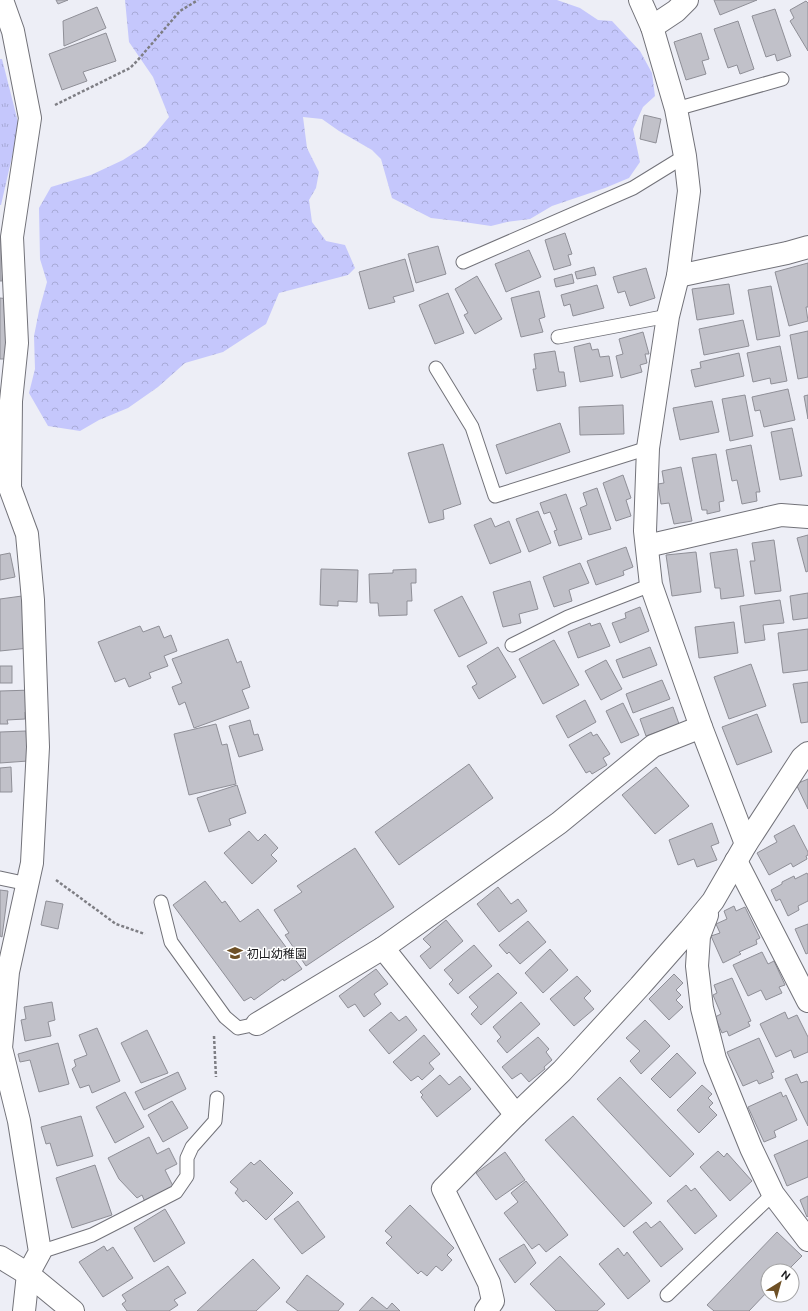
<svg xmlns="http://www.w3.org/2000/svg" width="808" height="1311" font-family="Ubuntu,'Noto Sans JP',sans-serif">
<defs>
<pattern id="grass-tufts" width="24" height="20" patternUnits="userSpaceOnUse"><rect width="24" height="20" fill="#c5c7fc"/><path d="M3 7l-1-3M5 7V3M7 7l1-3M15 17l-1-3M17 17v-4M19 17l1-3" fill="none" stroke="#a8aad7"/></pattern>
<pattern id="forest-crowns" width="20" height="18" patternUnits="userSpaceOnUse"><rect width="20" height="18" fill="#c5c7fc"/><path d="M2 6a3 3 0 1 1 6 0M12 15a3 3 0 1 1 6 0" fill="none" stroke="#a8aad7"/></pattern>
</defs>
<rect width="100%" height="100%" fill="#edeef6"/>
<path fill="url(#grass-tufts)" d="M0,59h2l17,67 -18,79h-1z"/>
<path fill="url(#forest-crowns)" d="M125,0h432l23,8 18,12 14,1 28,30 12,22 3,23 -12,11 -10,22 7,33 -11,16 -24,10 -53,18 -22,13 -23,3 -16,4 -34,-5 -26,-3 -39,-20 -11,-39 -9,-9 -33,-19 -17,-12 -19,-2 4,31 12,24 -3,16 -7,12 3,22 14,19 19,4 10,23 -7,7 -69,18 -13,31 -43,28 -38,11 -27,24 -30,21 -29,12 -19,11 -32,-5 -19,-33 6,-24 -1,-33 5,-25 8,-29 -7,-23 -1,-51 12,-21 40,-12 32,-15 22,-14 24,-29 -16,-40 -24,-35z"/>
<g fill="#c1c1c9" stroke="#8f8f97">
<path d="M56,0h12l-10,4z"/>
<path d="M714,0h43l-37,15z"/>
<path d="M806,1l2,2v48l-18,-30 4,-3 -4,-8z"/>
<path d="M97,7l9,21 -42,18 -1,-25z"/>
<path d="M775,9l16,47 -14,5 -2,-7 -9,3 -14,-41z"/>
<path d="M738,21l16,48 -14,5 -3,-9 -9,3 -14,-39z"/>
<path d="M106,33l10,28 -33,11 4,9 -25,9 -13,-36z"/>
<path d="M701,33l8,26 -7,2 4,13 -20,6 -12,-38z"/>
<path d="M644,115l17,4 -5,24 -16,-4z"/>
<path d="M565,233l7,21 -4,1 3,10 -17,5 -9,-30z"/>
<path d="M0,237h5l-3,44h-2z"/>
<path d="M438,246l8,28 -30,9 -8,-29z"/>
<path d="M529,250l12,27 -35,15 -11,-28z"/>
<path d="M405,259l9,32 -21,6 2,5 -26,7 -10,-37z"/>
<path d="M808,263v44h-2l2,14 -19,5 -14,-54z"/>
<path d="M594,267l2,8 -19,4 -2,-7z"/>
<path d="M646,268l9,30 -25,8 -5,-15 -7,2 -5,-16z"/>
<path d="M572,274l2,9 -18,4 -2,-8z"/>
<path d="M477,276l25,43 -27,15 -11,-19 4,-2 -13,-24z"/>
<path d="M729,284l5,30 -37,6 -5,-31z"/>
<path d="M597,285l7,23 -31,8 -3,-12 -6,2 -3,-11z"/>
<path d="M771,286l9,50 -23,4 -9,-50z"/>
<path d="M539,291l6,26 -6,2 4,13 -22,5 -10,-39z"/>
<path d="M448,293l16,40 -29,11 -16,-39z"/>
<path d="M0,298l9,1 -4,60h-5z"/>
<path d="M743,320l6,26 -45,9 -5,-26z"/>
<path d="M808,331v46l-10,2 -8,-44z"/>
<path d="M643,332l6,22h-4l2,9 -7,2 2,7 -21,6 -5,-22 7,-2 -4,-15z"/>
<path d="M590,343l2,7 6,-1 2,8 9,-1 4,20 -33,6 -6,-35z"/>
<path d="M780,346l7,35 -16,3 -1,-6 -17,4 -6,-29z"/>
<path d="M555,351l4,21h5l2,14 -29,5 -4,-22h3l-2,-15z"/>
<path d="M739,353l5,23 -49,11 -4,-17 10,-2 -1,-6z"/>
<path d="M788,389l7,31 -31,7 -4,-17 -5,1 -3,-14z"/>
<path d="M745,395l8,41 -23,5 -8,-42z"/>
<path d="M808,395v24l-4,-23z"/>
<path d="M712,401l7,31 -39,8 -7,-32z"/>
<path d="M623,405l1,29 -44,1 -1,-28z"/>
<path d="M560,423l10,29 -64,22 -10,-29z"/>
<path d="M792,428l10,48 -22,4 -9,-48z"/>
<path d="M443,444l18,60 -18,6 1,9 -15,4 -21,-70z"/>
<path d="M751,445l9,47h-4l1,9 -15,3 -5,-24 -5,1 -6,-31z"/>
<path d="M716,454l8,47 -5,1 1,9 -13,3v-4h-5l-10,-52z"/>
<path d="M681,467l11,54 -18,3 -5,-21 -8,1 -3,-20 6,-1 -2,-12z"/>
<path d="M623,475l8,23 -5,2 5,16 -15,5 -13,-38z"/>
<path d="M597,488l14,41 -22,6 -9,-27 7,-3 -4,-12z"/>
<path d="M566,494l16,45 -23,7 -5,-15 3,-1 -7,-18 -6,2 -4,-11z"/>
<path d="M538,511l13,32 -22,9 -13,-33z"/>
<path d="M491,518l4,9 14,-6 12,31 -31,12 -16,-39z"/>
<path d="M808,535v36l-2,1 -9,-34z"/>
<path d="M774,540l7,51 -26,3 -5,-33h5l-3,-18z"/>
<path d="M626,547l7,20 -10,4 1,4 -28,10 -9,-24z"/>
<path d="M737,549l7,47 -23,3 -1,-11h-5l-5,-35z"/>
<path d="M696,552l5,40 -29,4 -6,-41z"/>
<path d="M10,553l5,24 -15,3v-25z"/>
<path d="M580,563l9,20 -20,7 3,11 -18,6 -11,-30z"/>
<path d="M321,569l37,1 -1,32 -19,-1v5l-18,-1z"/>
<path d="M416,569v14h-5l1,18h-5v14l-28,1 -1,-13h-8l-1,-29 24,-1v-3z"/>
<path d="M530,581l8,28 -19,5 2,9 -18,4 -10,-35z"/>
<path d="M808,593v25l-15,2 -3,-24z"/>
<path d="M22,596l7,52 -29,3v-52z"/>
<path d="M462,596l25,47 -28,14 -25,-47z"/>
<path d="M780,600l4,23 -21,2 2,15 -20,3 -5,-37z"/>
<path d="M640,607l9,24 -29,12 -8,-20 14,-5 -1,-5z"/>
<path d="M734,622l4,31 -39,5 -4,-31z"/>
<path d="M590,623l1,3 9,-3 10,23 -32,12 -10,-26z"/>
<path d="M140,626l3,6 16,-6 5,12 7,-3 6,16 -13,5 4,10 -19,7 2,5 -22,9 -4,-9 -10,4 -17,-40z"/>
<path d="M808,629v41l-25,3 -5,-40z"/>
<path d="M228,639l9,24 4,-2 9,26 -8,3 7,18 -55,20 -9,-26 -6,3 -7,-18 10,-4 -10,-24z"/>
<path d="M554,640l25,45 -36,19 -24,-45z"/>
<path d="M498,647l18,30 -37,22 -7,-12 5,-3 -10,-18z"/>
<path d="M650,647l7,18 -34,13 -7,-18z"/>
<path d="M606,660l16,29 -21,11 -16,-29z"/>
<path d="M751,664l15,42 -37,13 -15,-42z"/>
<rect x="0" y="666" width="12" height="17"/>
<path d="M662,680l8,19 -37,14 -7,-19z"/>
<path d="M808,682v40l-7,1 -8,-39z"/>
<path d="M33,690v21l-8,1v7l-18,1 1,4h-8v-33z"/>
<path d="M585,700l11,22 -28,16 -12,-22z"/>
<path d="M623,703l16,32 -18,8 -15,-32z"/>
<path d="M673,707l6,17 -33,12 -6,-17z"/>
<path d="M757,714l15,38 -35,13 -15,-38z"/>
<path d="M250,720l4,15 4,-1 5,16 -24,7 -10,-31z"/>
<path d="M216,724l6,21 5,-1 9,40 -47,11 -15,-61z"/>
<path d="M26,731l2,30 -28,2v-31z"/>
<path d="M591,732l2,4 4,-2 13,20 -7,4 4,7 -15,9 -2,-3 -4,2 -17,-28z"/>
<path d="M469,764l24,34 -94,67 -24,-33z"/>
<path d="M11,767l1,25h-12v-24z"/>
<path d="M656,767l33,39 -34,28 -33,-39z"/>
<path d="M808,779v30l-12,-25z"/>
<path d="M237,785l9,28 -17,6 2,6 -22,7 -12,-34z"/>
<path d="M712,823l7,20 -8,3 6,14 -20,7 -3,-8 -16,6 -9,-25z"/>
<path d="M794,825l14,27v3l-2,1 1,3 -14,8 -2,-4 -22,12 -12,-22 20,-11 -3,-6z"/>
<path d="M249,831l9,10 7,-7 13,14 -7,7 6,6 -25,23 -28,-31z"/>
<path d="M355,848l39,59 -88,59 -21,-31 4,-2 -15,-23 28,-18 -5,-6z"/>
<path d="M807,873l1,2v26l-10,5 1,4 -11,6 -8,-17 -4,2 -5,-11 11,-6v-2l12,-6 1,3z"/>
<path d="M205,881l17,22 3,-2 15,21 18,-13 44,60 -18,12 -1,-2 -29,21 -3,-3 -7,4 -71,-96z"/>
<path d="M498,887l13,17 7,-5 9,12 -28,21 -22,-28z"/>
<path d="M0,890l8,1 -6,46 -2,-1z"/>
<path d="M46,901l17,3 -5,25 -17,-4z"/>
<path d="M734,906l2,5 9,-4 15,31 -4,2 1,4 -18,8 2,2 -18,9 -12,-27 9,-3 -4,-9 11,-5 -3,-8z"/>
<path d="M446,920l17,21 -33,28 -10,-13 11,-9 -8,-8z"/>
<path d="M528,921l18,21 -26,22 -11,-12 -2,2 -8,-9z"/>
<path d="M808,924v29l-2,1 -11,-25z"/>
<path d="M474,945l18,21 -34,28 -9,-10 4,-4 -9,-10z"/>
<path d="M550,949l18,21 -25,23 -18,-20z"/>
<path d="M762,952l6,12 6,-3 11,24 -6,2 3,6 -16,7 -5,-10 -13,6 -15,-31z"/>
<path d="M376,969l12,15 -14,10 7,10 -17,13 -9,-13 -7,4 -9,-12z"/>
<path d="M498,973l19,20 -36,32 -10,-11 7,-7 -9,-10z"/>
<path d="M674,974l9,9 -7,7 5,5 -5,5 7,7 -14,13 -20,-21z"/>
<path d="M577,976l14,15 -7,7 10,11 -20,17 -24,-27z"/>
<path d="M732,978l19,43 -3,1 2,4 -21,10 -2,-5 -5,2 -7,-16 6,-3 -8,-19 4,-2 -3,-8z"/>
<path d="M52,1002l3,18 -7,2 3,14 -26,5 -4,-21 5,-1 -2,-12z"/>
<path d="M521,1002l19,22 -33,29 -10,-12 4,-4 -8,-10z"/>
<path d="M391,1012l8,9 7,-5 11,14 -28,24 -20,-24z"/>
<path d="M785,1012l3,7 9,-4 11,22v15l-14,6 -3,-8 -15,7 -16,-33z"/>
<path d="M645,1020l25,26 -29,28 -11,-13 10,-10 -14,-13z"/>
<path d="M97,1028l23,53 -28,12 -3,-8 -9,3 -8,-19 4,-3 -2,-6 13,-5 -8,-20z"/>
<path d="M147,1030l21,43 -27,10 -20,-40z"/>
<path d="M424,1035l16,19 -11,9 5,6 -12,11 -4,-4 -7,5 -18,-19z"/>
<path d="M538,1037l11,12 -3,3 6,8 -8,7 1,2 -16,13 -8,-9 -9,6 -10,-12z"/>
<path d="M759,1038l15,34 -3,1 2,5 -14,6 -2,-4 -14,6 -16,-34z"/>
<path d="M58,1043l11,41 -30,8 -9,-32 -10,2 -2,-8z"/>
<path d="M677,1053l19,20 -26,25 -19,-19z"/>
<path d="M178,1072l8,17 -42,21 -9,-18z"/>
<path d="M797,1074l4,9 6,-2 1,2v43l-23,-47z"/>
<path d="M440,1075l9,10 11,-9 11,13 -34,28 -16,-20 2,-2 -3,-3z"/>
<path d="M620,1077l74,77 -24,23 -73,-78z"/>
<path d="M702,1085l10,9 -4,4 5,5 -4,4 8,8 -18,18 -22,-23z"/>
<path d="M125,1092l19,35 -29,16 -19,-36z"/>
<path d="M781,1092l2,5 3,-2 11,25 -23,11 2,6 -12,5 -16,-35z"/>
<path d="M172,1101l16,27 -25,14 -15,-27z"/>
<path d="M81,1116l12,40 -36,10 -7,-23 -4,1 -5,-17z"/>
<path d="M573,1116l79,87 -28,24 -79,-87z"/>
<path d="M149,1137l8,17 12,-6 8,16 -12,6 9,18 -29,14 -3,-7 -5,3 -18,-19 -11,-21z"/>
<path d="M808,1140v37l-21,9 -13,-31z"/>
<path d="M718,1151l6,6 3,-4 25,28 -22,20 -30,-34z"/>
<path d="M505,1152l20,28 -29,20 -20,-27z"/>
<path d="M260,1160l33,33 -27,27 -20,-20 -3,2 -8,-9 3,-4 -8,-7 21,-20 3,3z"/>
<path d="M95,1165l17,50 -40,13 -16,-50z"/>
<path d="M526,1181l42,54 -22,17 -7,-8 -7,5 -28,-36 14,-11 -7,-9z"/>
<path d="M686,1185l5,6 4,-3 22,28 -22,18 -28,-33z"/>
<path d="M808,1196v20l-1,1 -7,-17z"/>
<path d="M298,1201l27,36 -23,17 -28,-35z"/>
<path d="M410,1205l44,43 -7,7 5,5 -10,11 -6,-5 -9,10 -6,-5 -3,3 -32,-31 6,-6 -7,-6z"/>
<path d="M165,1209l20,34 -31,19 -20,-34z"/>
<path d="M660,1221l23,28 -22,18 -28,-35 13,-10 5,6z"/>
<path d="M777,1232l25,24 -15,15h-19v20l-19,20h-35l-7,-6z"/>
<path d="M524,1244l12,19 -21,20 -16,-24z"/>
<path d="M104,1246l3,5 6,-4 20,31 -30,19 -24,-35z"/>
<path d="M618,1248l6,8 3,-4 23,29 -22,18 -29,-35z"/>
<path d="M560,1256l45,48 -8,7h-41l-26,-27z"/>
<path d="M253,1259l27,29 -24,23h-59z"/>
<path d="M168,1266l18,27 -12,7 4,5 -9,6h-42l-5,-7 4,-3 -4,-6z"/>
<path d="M307,1275l37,29 -6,7h-40l-12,-9z"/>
<path d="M372,1297l15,12 5,-6 8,8h-41z"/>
</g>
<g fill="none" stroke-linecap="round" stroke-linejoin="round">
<g stroke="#727279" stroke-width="15">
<g id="service">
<path d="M676,109l106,-30"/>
<path d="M463,262l170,-74 52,-32"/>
<path d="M558,337l110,-21"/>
<path d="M436,368l36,59 23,69 153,-48"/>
<path d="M512,645l56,-28 83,-32"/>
<path d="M0,878l28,6"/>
<path d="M161,902l10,40 54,75 13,11 19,-4"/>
<path d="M40,1252l52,-17 84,-43 11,-16v-18l5,-11 23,-26 2,-23"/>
<path d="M667,1295l106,-101"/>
</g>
</g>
<g stroke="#727279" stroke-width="24">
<g id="minor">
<path d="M2,0l11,31 17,87 -18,119 5,106 -6,58 -1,87 17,46 6,66 5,147 -6,116 -24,109 -7,76 18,73 21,131 -12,22 -4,37"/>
<path d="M640,0l12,27 24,82 9,47 4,35 -11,85 -10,40 -20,132 -3,83 6,54 50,142 45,117"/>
<path d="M652,27l24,-16 11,-11"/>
<path d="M678,276l109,-23 21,-6"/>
<path d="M647,546l134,-31 27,2"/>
<path d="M736,861l72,140"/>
<path d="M707,915l-8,21 -2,30 5,42 13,51 36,89 22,46 35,46"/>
<path d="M383,948l133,167"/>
<path d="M257,1024l126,-76 176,-125 94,-77 48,-19"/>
<path d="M486,1311l7,-10 -4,-18 -46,-94 73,-74 46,-44 78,-85 50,-57 23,-28 33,-57 56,-86 6,-5"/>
</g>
</g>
<g stroke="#727279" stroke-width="24">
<path id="tertiary" d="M0,1257l28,17 45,37"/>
</g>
<g stroke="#7e7e84" stroke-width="2.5" stroke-dasharray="3 2" stroke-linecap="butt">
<path d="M55,105l75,-37 7,-7 43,-50 18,-11"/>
<path d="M56,880l60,44 29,10"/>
<path d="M214,1036l2,41"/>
</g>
<use href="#service" stroke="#fff" stroke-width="13"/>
<use href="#minor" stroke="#fff" stroke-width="22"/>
<use href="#tertiary" stroke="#fff" stroke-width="22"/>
</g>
<defs>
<g id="school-bare" transform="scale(1.2)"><path d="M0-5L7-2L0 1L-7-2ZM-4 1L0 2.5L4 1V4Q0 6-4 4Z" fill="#6e5025" stroke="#fff" stroke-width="2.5" paint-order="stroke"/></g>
</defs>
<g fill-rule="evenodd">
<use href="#school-bare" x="235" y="953"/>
</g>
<g text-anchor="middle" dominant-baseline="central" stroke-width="3" stroke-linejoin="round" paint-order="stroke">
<g font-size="12" fill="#17171a" stroke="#fff" text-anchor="start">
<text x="247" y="953">初山幼稚園</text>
</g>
</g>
<g transform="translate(780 1283) rotate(37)"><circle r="19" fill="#ffffff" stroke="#a2a2a3"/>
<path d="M0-3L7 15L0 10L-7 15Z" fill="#6e5025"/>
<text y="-6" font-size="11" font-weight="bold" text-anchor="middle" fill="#17171a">N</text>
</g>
</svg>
